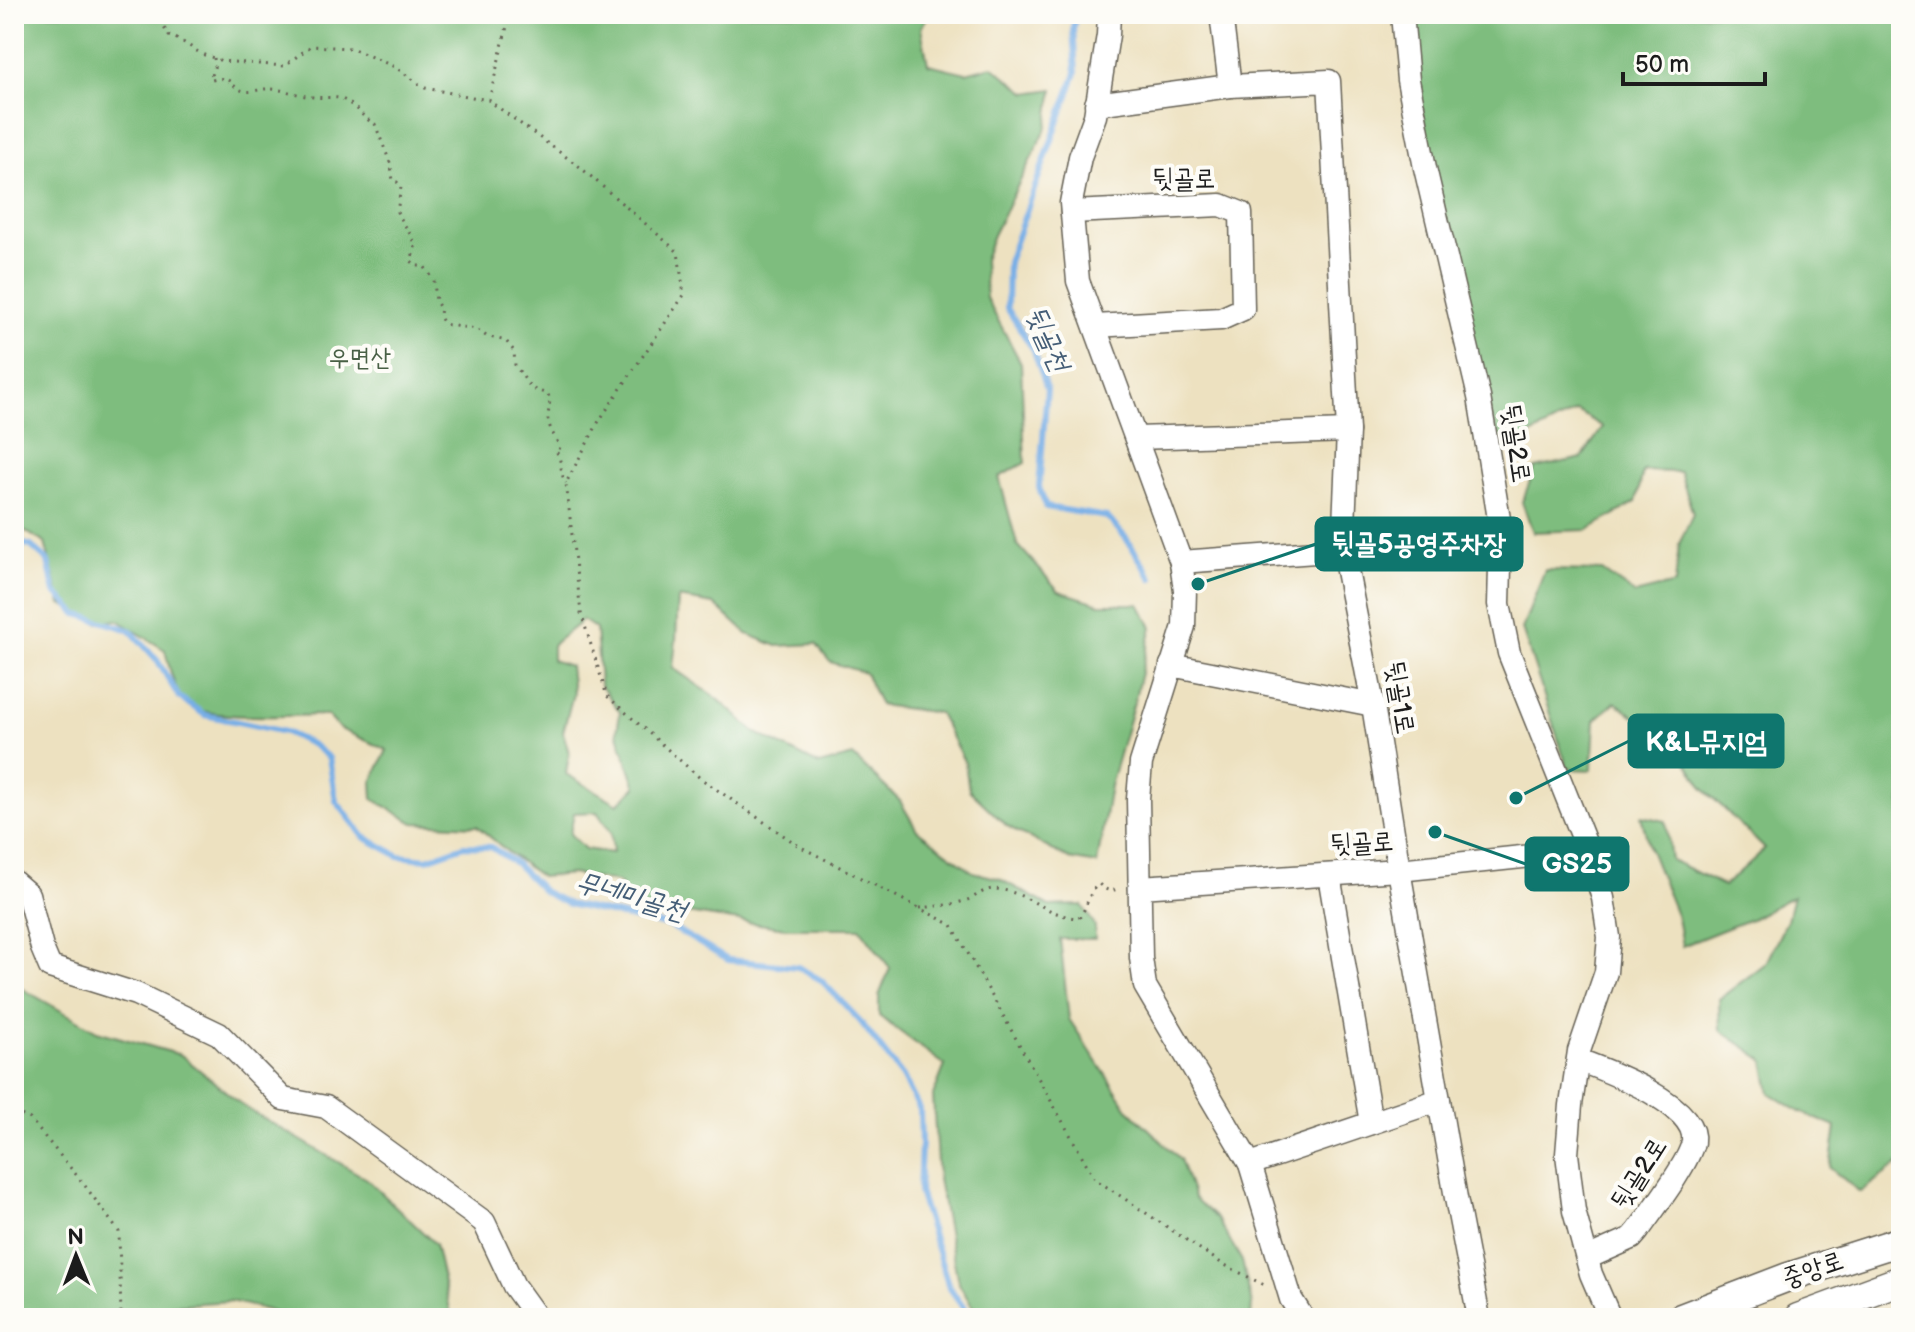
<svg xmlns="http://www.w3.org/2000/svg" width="1915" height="1332" font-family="'Balsamiq Sans','Poor Story',sans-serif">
<rect width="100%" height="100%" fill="#fdfcf7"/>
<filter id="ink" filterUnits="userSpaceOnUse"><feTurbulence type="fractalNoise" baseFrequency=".0125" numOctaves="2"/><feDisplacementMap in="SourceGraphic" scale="16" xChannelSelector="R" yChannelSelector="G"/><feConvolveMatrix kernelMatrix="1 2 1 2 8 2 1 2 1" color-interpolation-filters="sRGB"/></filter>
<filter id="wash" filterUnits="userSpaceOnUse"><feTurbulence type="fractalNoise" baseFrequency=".006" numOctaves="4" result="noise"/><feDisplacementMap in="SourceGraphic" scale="32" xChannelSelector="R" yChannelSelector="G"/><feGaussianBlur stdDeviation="1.8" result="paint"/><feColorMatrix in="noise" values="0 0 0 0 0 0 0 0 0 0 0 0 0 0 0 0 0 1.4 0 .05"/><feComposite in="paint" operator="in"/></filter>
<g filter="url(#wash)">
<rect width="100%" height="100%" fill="#ede1c0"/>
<g fill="#7ebd7e" stroke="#4d6c4d" stroke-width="2" fill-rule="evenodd">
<path d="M14,14h915l-8,14 7,36 38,9 26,-7 35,27 26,-4 -6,38 -54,108 -9,25 2,38 35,65 4,100 -26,14 18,67 42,47 41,13h39l13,23 -18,75 -24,84 -13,78 -28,-5 -62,-33 -38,-36 -4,-27 -26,-50 -59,-8 -15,-32 -35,-11 -14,-18 -39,2 -30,-12 -33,-30 -36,-6 -2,42 -3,28 45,31 38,34 63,32 34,-9 47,45 17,29 56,42 27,7 49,27 33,-1 13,21v13h-35l9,80 60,91 51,49 14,39 23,21 25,42 10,43 -1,14h-272l-21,-36 -20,-103 -5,-83 12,-31 -66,-49v-20l11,-28 -30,-40h-75l-150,-23 -17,-23 -46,-8 -31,3 -33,-25 -31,-26 -63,-3 -41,-24 -1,-17 15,-32 -47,-21 -13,-14c-30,0 -122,7 -142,-12 -9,-9 -17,-40 -20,-53l-47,-30 -19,3 -38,-19 -16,-61 -27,-16h-4zM583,620l13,9 4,56 20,27 -3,20 19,55 -18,17 -52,-30 3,-21 -6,-21 10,-38 -3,-28 -18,-6v-15zM597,812l14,20 2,21 -28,-4 -15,-15 4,-21z"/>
<path d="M1411,14h490v1148l-41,30 -30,-24 6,-41 -36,-15 -30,-19 -6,-33 -44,-30 -1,-31 47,-36 21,-43 6,-24 -40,22 -71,28 -5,-29 -27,-67 -9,-34 25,5 5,39 53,26 41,-37 -62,-61 -25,-40 -63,-46 -20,18 -3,50 -24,-1 -46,-140 23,-59 57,1 33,23 40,-10 4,-40 14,-30 -13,-42 -37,-1 -7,31 -48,28 -55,2 -11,-30 13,-34 47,-10 21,-31 -26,-16 -52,27 -27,-1 -19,-55 -68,-323z"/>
<path d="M14,984l83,47 84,24 65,53 121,71 68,65 17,74h-151l-71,-17 -58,4 -10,13h-148z"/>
</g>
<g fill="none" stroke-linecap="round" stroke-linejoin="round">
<g stroke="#77aee6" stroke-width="6">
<path d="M1076,14l-3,14 3,45 -68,189 -1,46 27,43 13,38 -8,98 7,20 61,10 19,21 26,40"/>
<path d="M14,541l17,5 17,15 7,31 22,22 53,16 27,30 22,37 26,18 80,17 28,13 16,13 7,43 28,36 35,19 28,3 37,-13 27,1 24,16 29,29 24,12 102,22 58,34 70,7 23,13 39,41 43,56 17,33 1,35 -2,47 30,95 22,31"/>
</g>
</g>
</g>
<g filter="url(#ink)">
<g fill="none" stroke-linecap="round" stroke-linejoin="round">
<g stroke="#656155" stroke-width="25">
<g id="minor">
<path d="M1109,14l-1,21 -13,81 -15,41 -9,46 7,78 103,281 4,28 -1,36 -43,137 -3,36 3,159 4,28 105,178 41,135 12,19"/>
<path d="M1221,14l9,72"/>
<path d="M1402,14l6,66 17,88 54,229 22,134 -2,73 10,49 79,197 15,48 6,39 -3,35 -27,79 -8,54 -4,49 7,57 17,63 19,44"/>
<path d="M1096,104l134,-18 99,-5 19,350 -5,119 30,155 26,165 57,328 23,120"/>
<path d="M1072,212l149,-7 20,8 2,96 -22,10 -126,7"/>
<path d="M1137,438l211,-7"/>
<path d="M1181,562l162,-12 158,-19"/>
<path d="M1171,665l202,40"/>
<path d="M1329,875l42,248"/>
<path d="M14,882l14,12 14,54 8,19 86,27 83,40 64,65 43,8 158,115 30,64 23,32"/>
<path d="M1140,887l259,-17 189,-20"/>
<path d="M1578,1060c27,10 121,44 115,82 -4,21 -41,69 -55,89l-6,7 -45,20"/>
<path d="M1250,1164l189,-64"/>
</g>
</g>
<g stroke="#656155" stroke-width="31">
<g id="major">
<path d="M1681,1318l107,-41 113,-36"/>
<path d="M1798,1318l103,-38"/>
</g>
</g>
<g stroke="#656155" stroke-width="3" stroke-dasharray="2 6" stroke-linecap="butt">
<path d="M164,14l2,8 -3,4 6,10c12,3 21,11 31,17 7,4 14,4 21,8l63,5 27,-20 40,2 44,19 30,21 63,12 92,67 98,85 6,43 -85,126 -33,62 15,130 26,83 93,82 99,68 153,79 143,254 126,84 43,22"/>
<path d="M214,58l1,7 -5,13 2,2c22,-6 18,9 33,11 8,2 16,-3 25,-2 15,0 29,7 43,8 9,1 18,0 26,1 14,4 23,20 36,26l16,41 2,16 4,1 4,5 -4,25 19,32 -5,17 6,5h7l10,14 2,22 5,7c-2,7 0,13 7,16l29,4 9,7 20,5 8,10 1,14 13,19 7,6 13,4c4,10 -1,18 0,27 2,8 8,19 12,25l-1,5h-3c7,10 3,22 10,32"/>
<path d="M489,100l21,-86"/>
<path d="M920,908c16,-2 35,-3 50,-9 8,-4 15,-10 24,-10 31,1 54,28 85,29 9,-11 9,-27 20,-34 7,7 12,8 21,4"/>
<path d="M14,1112l16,7 53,64 36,49 2,86"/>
</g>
<use href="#minor" stroke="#fff" stroke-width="22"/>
<use href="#major" stroke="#fff" stroke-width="28"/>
</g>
</g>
<g text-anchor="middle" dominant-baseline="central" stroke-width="8" stroke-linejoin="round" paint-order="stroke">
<g font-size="26" fill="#1c1c1c" stroke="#fdfcf7">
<text transform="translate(1184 180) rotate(-1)">뒷골로</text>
<text transform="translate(1515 444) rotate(81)">뒷골2로</text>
<text transform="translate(1399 698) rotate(80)">뒷골1로</text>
<text transform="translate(1362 844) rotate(-4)">뒷골로</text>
<text transform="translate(1640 1174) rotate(-58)">뒷골2로</text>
<text transform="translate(1813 1270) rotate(-19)">중앙로</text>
</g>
<g font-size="26" fill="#496046" stroke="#fdfcf7">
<text x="360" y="358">우면산</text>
</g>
<g font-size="28" font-style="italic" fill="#455e77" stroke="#fdfcf7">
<text transform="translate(1047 339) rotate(65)">뒷골천</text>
<text transform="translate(631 897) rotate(16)">무네미골천</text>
</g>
</g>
<path fill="none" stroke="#0f766e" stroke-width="3" d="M1198 584L1316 544M1516 798L1629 741M1435 832L1526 864"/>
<g fill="#0f766e" stroke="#fdfcf7" stroke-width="3">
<circle cx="1198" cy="584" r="8"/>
<circle cx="1516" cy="798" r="8"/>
<circle cx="1435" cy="832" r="8"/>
</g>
<g fill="#0f766e" stroke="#0f766e" stroke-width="3">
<rect x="1316" y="518" width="206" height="52" rx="8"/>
<rect x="1629" y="715" width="154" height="52" rx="8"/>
<rect x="1526" y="838" width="102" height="52" rx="8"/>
</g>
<g font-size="28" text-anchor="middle" font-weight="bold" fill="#fff">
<text x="1419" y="553">뒷골5공영주차장</text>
<text x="1706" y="751">K&amp;L뮤지엄</text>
<text x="1577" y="873">GS25</text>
</g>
<rect width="1915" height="1332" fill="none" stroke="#fdfcf7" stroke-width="48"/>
<g transform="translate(76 1256) rotate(359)" stroke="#fdfcf7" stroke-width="6" paint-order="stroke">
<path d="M0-6L14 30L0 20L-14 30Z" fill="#1c1c1c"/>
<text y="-12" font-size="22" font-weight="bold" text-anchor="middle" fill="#1c1c1c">N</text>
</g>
<path d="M1623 72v12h142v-12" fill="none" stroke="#1c1c1c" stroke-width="4"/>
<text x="1635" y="72" font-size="24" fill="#1c1c1c" stroke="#fdfcf7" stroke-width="6" paint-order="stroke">50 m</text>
</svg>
